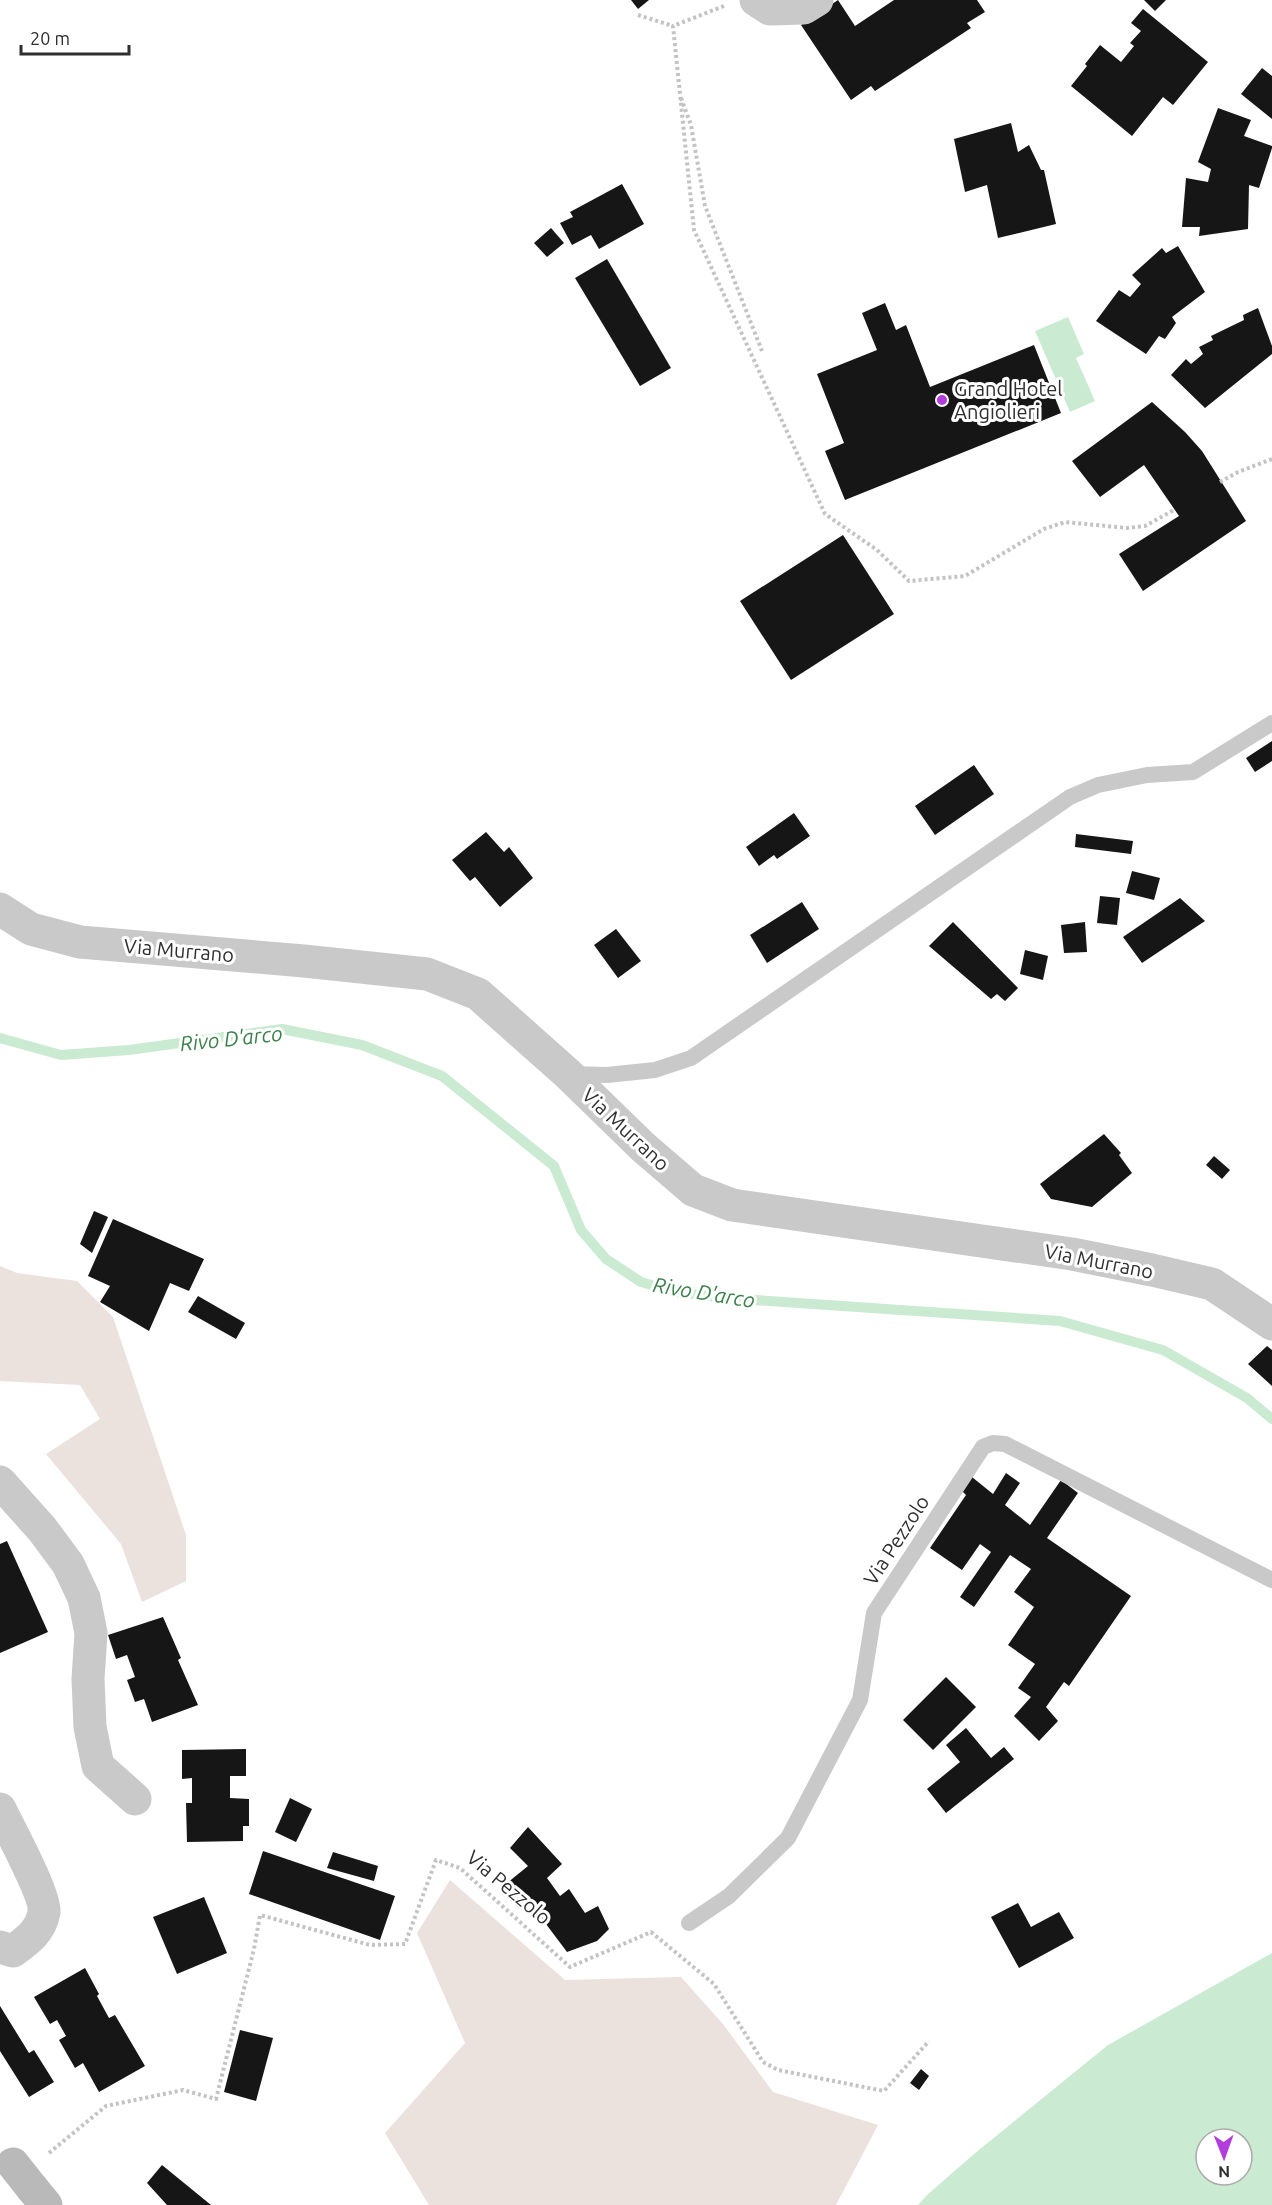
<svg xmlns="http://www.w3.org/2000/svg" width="1272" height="2205" font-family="Ubuntu,sans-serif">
<rect width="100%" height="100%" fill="#fff"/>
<g fill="#ebe2de">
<path d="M0,1266l17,7 60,8 36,36 73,218v46l-44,21 -21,-58 -75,-90 54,-35 -20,-34 -80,-4z"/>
<path d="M450,1880l115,100 116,-3 42,47 50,68 105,33 -42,80h-407l-44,-72 80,-90 -48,-110z"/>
</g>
<g fill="#cbead2" fill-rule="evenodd">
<path d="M1068,317l16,37 -8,4 19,43 -25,11 -35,-81z"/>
<path d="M1272,1953v252h-354l9,-10 47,-41 134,-109zM1206,2139h36v36h-36z"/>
</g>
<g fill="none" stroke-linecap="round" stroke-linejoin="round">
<path stroke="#cbead2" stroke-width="10" d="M0,1038l61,17 68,-5 153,-21 80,16 80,31 112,90 27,64 25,29 35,23 34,10 51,6 334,23 103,29 84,48 25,21"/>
</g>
<g fill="#161616">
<path d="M631,0h18l-11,9z"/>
<path d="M838,0l17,26 39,-26h83l8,12 -18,11 4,5 -96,63 -4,-5 -20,14 -50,-75z"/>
<path d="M1144,0h22l-11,11z"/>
<path d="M1143,9l65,53 -35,43 -10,-8 -31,39 -61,-50 16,-20 -2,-2 15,-19 21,17 13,-16 -4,-3 11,-12 -10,-8z"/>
<path d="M1262,68l10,8v43l-31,-25z"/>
<path d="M1218,108l33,12 -7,16 28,10v2l-13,40 -10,-3 -1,44 -49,7 1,-9h-18l4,-49 22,4 3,-13 -13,-7z"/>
<path d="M1011,123l7,29 11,-7 12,25h3l12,54 -58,14 -11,-53 -22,7 -11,-53z"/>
<path d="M622,184l22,40 -45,25 -8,-14 -19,10 -12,-22 13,-6 -3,-5z"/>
<path d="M551,228l13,15 -17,14 -13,-14z"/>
<path d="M1178,246l27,46 -33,25 4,6 -11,16 -6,-3 -13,18 -50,-33 23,-31 11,7 11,-13 -9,-9 30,-27 4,5z"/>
<path d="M607,259l64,109 -31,18 -65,-108z"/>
<path d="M885,303l11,27 10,-5 24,62 104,-42 27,68 -216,87 -20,-49 19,-8 -27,-69 60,-24 -15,-37z"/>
<path d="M1258,308l14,38v8l-67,54 -34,-33 15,-16 5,5 12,-10 -4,-7 14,-7 -2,-4 33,-16 -1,-5z"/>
<path d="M1152,402l33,30 17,19 44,70 -103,70 -24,-37 60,-38 -35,-51 -44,32 -28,-36z"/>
<path d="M843,535l51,79 -103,66 -51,-79z"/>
<path d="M1272,741v20l-17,11 -9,-14z"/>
<path d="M974,765l20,29 -59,41 -20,-29z"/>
<path d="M794,813l16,23 -33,23 -3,-4 -15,11 -13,-19z"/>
<path d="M486,832l18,20 5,-5 24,31 -33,29 -25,-30 -5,4 -18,-21z"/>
<path d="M1076,834l57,7 -2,13 -56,-7z"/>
<path d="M1132,871l28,7 -6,22 -28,-7z"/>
<path d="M1100,896l20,2 -3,27 -20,-2z"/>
<path d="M1180,898l25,23 -63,42 -19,-26z"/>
<path d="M802,902l17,27 -52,34 -17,-28z"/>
<path d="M953,922l65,66 -13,13 -8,-7 -6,5 -62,-53z"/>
<path d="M1085,922l2,30 -23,1 -3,-28z"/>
<path d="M616,929l25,32 -23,17 -24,-33z"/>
<path d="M1025,950l23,6 -5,24 -23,-6z"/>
<path d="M1104,1134l17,19 -2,2 13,18 -40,34 -41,-8 -11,-15z"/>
<path d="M1214,1156l16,14 -8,9 -16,-14z"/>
<path d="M94,1211l14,6 -16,36 -12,-9z"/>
<path d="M113,1219l91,40 -15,32 -19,-8 -21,48 -49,-29 10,-16 -22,-10z"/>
<path d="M198,1296l47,27 -9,16 -48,-27z"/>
<path d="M1267,1346l5,4v36l-24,-22z"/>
<path d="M967,1473l26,21 13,-21 14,10 -15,22 25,20 31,-45 17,13 -31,45 84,58 -62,90 -5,-4 -18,25 12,14 -19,20 -25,-25 17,-19 -13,-9 17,-24 -27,-19 26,-38 -20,-15 17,-23 -21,-14 -36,52 -14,-10 31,-45 -11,-8 -18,26 -32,-22 36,-53 -8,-8z"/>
<path d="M7,1541l41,91 -48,21v-109z"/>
<path d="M163,1617l18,41 -3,2 20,45 -46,17 -8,-23 -9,3 -8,-22 8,-3 -8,-22 -11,4 -8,-24z"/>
<path d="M946,1677l30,30 -43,43 -30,-30z"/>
<path d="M966,1728l25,30 13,-11 10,12 -68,54 -19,-24 33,-27 -14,-17z"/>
<path d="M246,1749v27h-16v22l19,1v27h-6v15l-56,1 -1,-39h6v-25l-10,1v-29z"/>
<path d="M290,1798l22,11 -16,33 -21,-10z"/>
<path d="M528,1827l34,37 -15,14 13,18 9,-7 16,24 13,-7 11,23 -12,12 -30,11 -36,-48 -6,4 -18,-25 21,-17 -18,-18z"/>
<path d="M263,1851l132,45 -15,44 -131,-46z"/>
<path d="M333,1852l45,14 -4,15 -47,-13z"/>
<path d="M204,1897l23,56 -50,21 -24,-57z"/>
<path d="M1018,1903l13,24 28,-15 15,26 -55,30 -28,-51z"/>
<path d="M85,1968l14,26 -2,2 12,22 6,-3 30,51 -46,26 -16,-29 -8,5 -16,-28 7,-4 -9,-16 -7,4 -16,-27z"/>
<path d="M0,2006l29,47 5,-3 20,32 -25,15 -29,-46z"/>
<path d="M240,2030l33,8 -17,63 -32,-9z"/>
<path d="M921,2069l8,7 -10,14 -9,-7z"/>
<path d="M162,2165l49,40h-44l-20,-22z"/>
</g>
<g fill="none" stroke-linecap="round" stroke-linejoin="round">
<g stroke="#c3c3c3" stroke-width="4" stroke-dasharray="3 3" stroke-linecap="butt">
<path d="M724,6l-51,20 21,204 131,284 52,36 32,31 56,-5 79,-47 21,-7 62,6 18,-2 29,-16"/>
<path d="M638,15l35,11"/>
<path d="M681,98l10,27 14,81 57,145"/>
<path d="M1220,482l18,-10 34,-13"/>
<path d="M49,2153l57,-47 77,-16 33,9 38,-150 6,-34 110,30 35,-1 31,-84 24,8 110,99 81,-35 63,52 49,78 15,8 106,21 45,-50"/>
</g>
<g stroke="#c9c9c9" stroke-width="16">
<path d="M569,1074l38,1 48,-5 36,-12 379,-261 28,-12 49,-10 46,-3 79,-49"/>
<path d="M689,1923l40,-27 59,-58 72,-138 14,-87 109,-166 10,-4 12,1 267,136"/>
</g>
<g stroke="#c9c9c9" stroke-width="33">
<path d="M756,0l14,9 34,-1 13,-8"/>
<path d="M0,909l31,20 49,13 224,19 123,13 51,20 90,80 75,73 50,43 39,15 340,49 80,16 60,14 60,40"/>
<path d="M0,1482l42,47 26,35 16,34 7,35 -3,46 2,48 8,39 37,33"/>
<path d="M0,1809c9,19 46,87 44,103 -3,19 -17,29 -31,39l-13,-4"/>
</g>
<path stroke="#b9b9b9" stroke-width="33" d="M32,2188l14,17"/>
<path stroke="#b9b9b9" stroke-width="33" d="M13,2164l19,24"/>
</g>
<circle fill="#b33cdc" stroke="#fff" stroke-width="2" cx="942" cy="400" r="6"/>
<g text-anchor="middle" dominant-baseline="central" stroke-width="6" stroke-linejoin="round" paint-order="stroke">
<g font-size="20" fill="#2f2f2f" stroke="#fff" text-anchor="start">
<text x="954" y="388">Grand Hotel<tspan x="954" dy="23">Angiolieri</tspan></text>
</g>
<g font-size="20" fill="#2f2f2f" stroke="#fff">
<text transform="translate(179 950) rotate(5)">Via Murrano</text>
<text transform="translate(626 1129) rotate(43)">Via Murrano</text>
<text transform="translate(1099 1261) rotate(11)">Via Murrano</text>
<text transform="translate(896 1540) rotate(-57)">Via Pezzolo</text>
<text transform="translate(509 1887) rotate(40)">Via Pezzolo</text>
</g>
<g font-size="21" font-style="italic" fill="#3c814b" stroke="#fff">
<text transform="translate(231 1038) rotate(-6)">Rivo D'arco</text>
<text transform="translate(704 1292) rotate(9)">Rivo D'arco</text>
</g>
</g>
<g transform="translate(1224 2157) rotate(179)"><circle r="28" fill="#ffffff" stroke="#acacac" stroke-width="1.5"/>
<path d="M0-4.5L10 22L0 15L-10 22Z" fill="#b33cdc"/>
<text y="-9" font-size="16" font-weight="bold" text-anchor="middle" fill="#2f2f2f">N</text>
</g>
<path d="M21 45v9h108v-9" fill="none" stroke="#2f2f2f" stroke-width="3"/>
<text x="30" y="45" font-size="18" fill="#2f2f2f" stroke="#ffffff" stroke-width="4.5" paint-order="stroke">20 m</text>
</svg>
